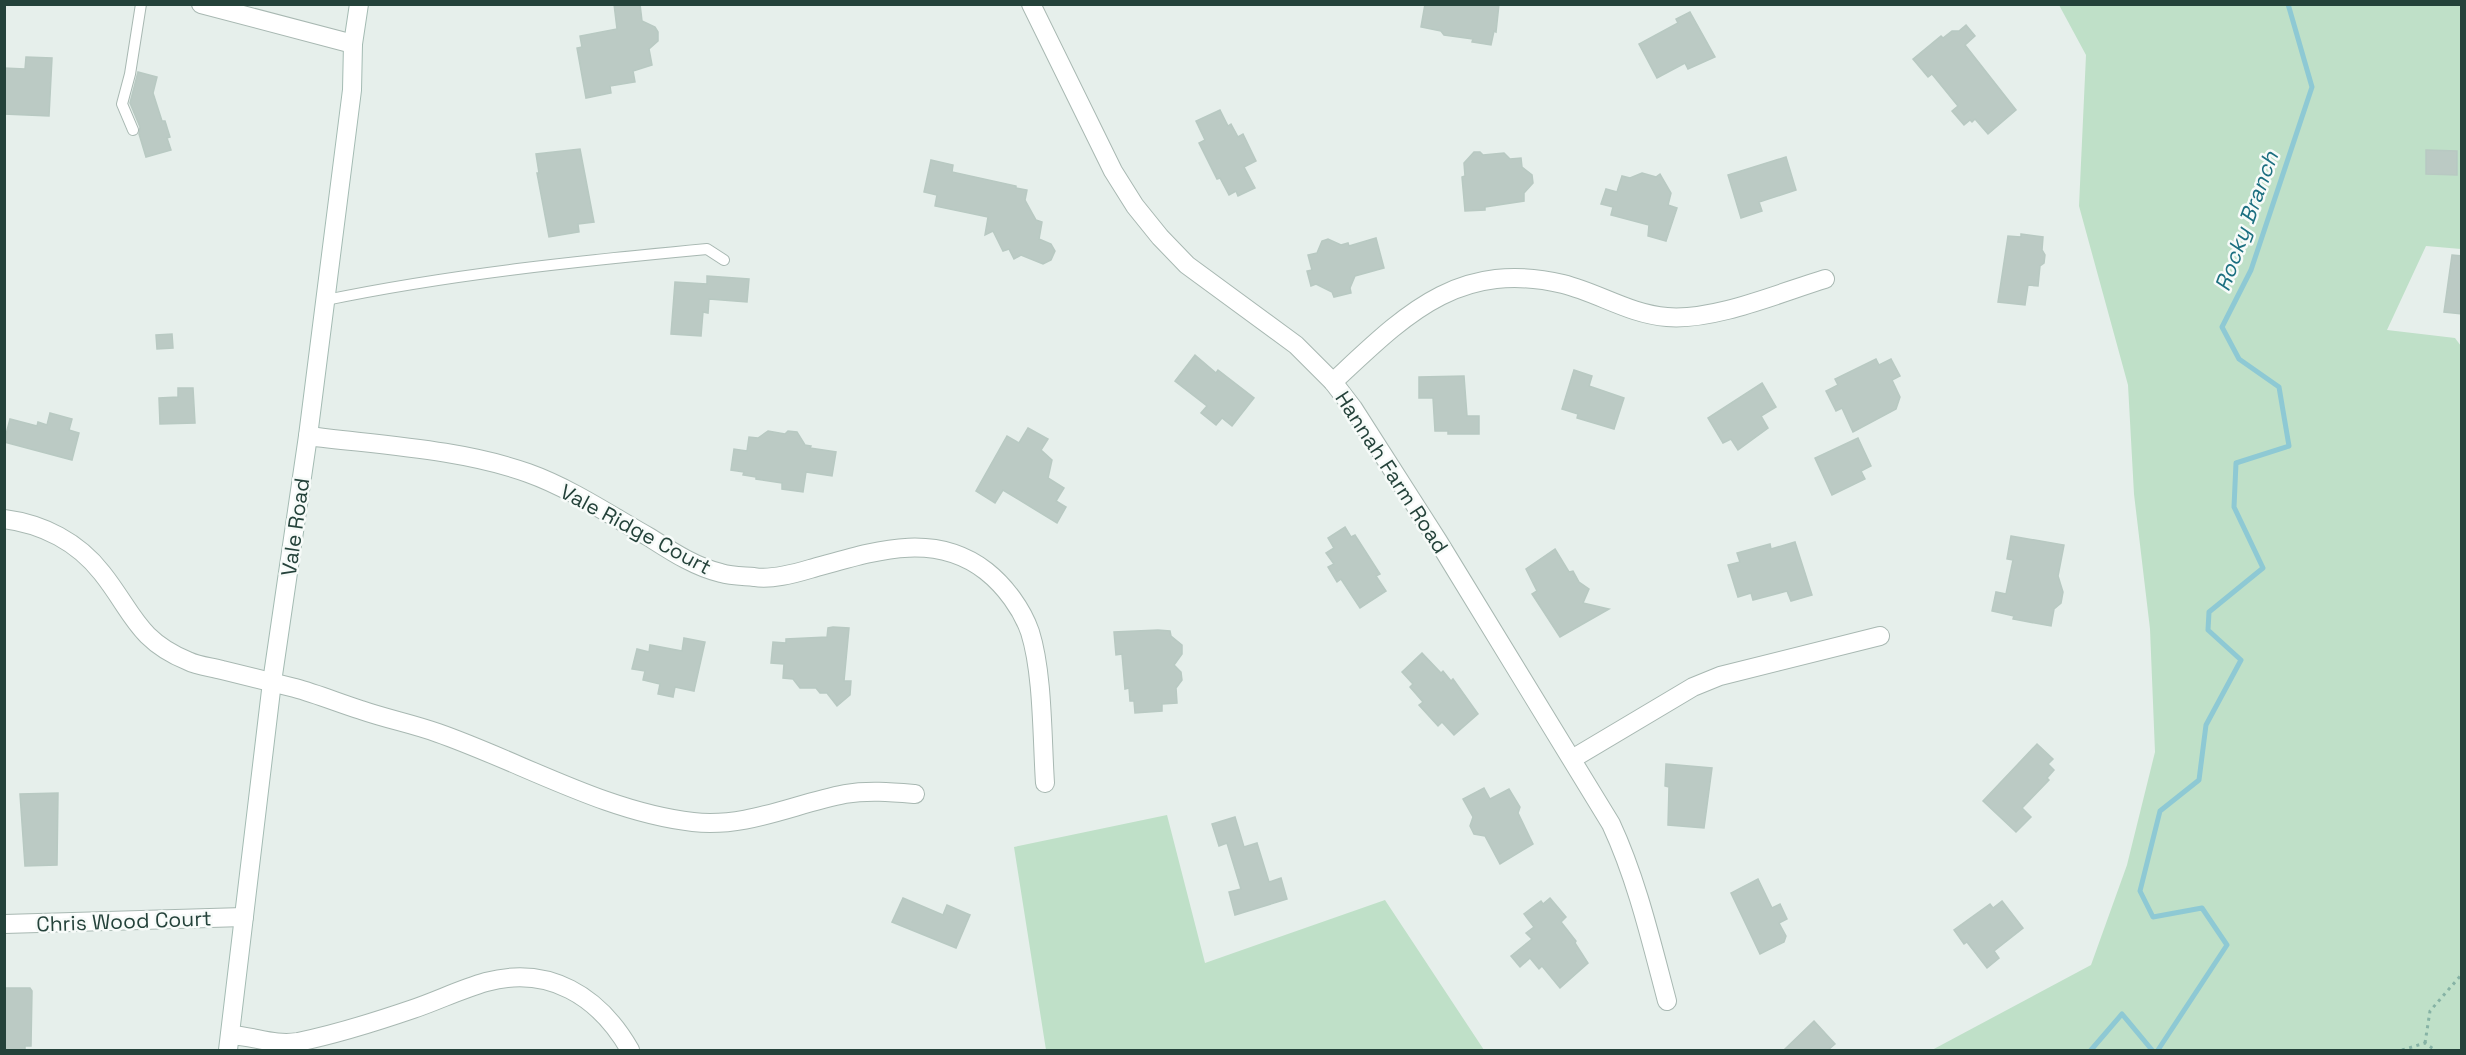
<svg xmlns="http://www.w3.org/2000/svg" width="2466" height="1055" font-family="'Space Grotesk',sans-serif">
<rect width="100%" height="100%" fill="#e6efeb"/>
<g fill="#bfe0c8">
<path d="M2059,5h402v244l-35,-3 -39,84 68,8 6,8v704h-529l159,-85 36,-100 28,-113 -5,-123 -16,-135 -6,-109 -49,-179 7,-151z"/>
<path d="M1167,815l38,148 180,-63 99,150h-438l-32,-203z"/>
</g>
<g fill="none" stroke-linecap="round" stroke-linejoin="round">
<g stroke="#8ec9d4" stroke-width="5">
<path d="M2091,1050l31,-36 30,36"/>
<path d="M2158,1050l69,-105 -25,-37 -49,9 -13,-26 20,-80 39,-31 7,-55 35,-65 -33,-30 1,-18 54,-44 -29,-61 2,-44 53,-17 -10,-59 -40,-28 -17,-32 29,-57 61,-183 -24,-83"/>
</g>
</g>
<g fill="#bbcac4" stroke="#b8c9c2" stroke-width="1.5">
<path d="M614,4h26l2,17 13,6 3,5v9l-9,8 3,16 -19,6 2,11 -25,4 1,7 -25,5 -9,-50 5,-1 -2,-11 37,-7z"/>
<path d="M1425,4h74l-3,28 -2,-1 -3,14 -19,-3 1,-3 -29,-4 -3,-4 -20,-4z"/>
<path d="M1690,12l25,45 -27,12 -3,-6 -28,15 -18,-34 39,-21 -2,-4z"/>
<path d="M1966,25l9,11 -10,9 51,65 -28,24 -13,-15 -3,3 -2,-2 -6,5 -12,-14 6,-5 -26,-32 -4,3 -15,-18 28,-23 2,2 9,-7h7z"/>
<path d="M26,57l26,1 -3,58 -45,-2v-46l21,1z"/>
<path d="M138,72l19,5 -4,16 9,28h3l5,16 -3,1 4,12 -25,7 -7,-23 1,-7 -10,-24z"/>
<path d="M1220,110l8,16 3,-2 7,13 5,-3 13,27 -12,6 11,21 -17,8 -2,-5 -7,4 -9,-17 -3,1 -18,-36 6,-3 -9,-19z"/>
<path d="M580,149l14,73 -16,2 1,8 -30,5 -12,-64h2l-3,-19z"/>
<path d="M2426,150l31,1v24l-31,-1z"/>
<path d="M1474,152h6l3,3 21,-2 6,6 11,-1 1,9 10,8 1,8 -9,10v8l-39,6v3l-20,1 -3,-34 3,-1 -1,-13z"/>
<path d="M1786,157l10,33 -37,12 3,9 -21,7 -13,-43z"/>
<path d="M931,160l22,5 -1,7 64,14v2l11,2 -2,10 11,20 6,2 -3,17 12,5 4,7 -4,9 -8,4 -22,-9 -7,4 -5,-10 -6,2 -10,-20 -8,4 3,-18 -53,-11 2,-11 -13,-3z"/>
<path d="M1642,173l14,4 4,-3 11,19 -3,12 9,3 -11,33 -18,-5 1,-11 -38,-10 2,-8 -12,-3 5,-15 11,3 5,-16 8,2z"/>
<path d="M2021,234l22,3 -1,13 3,5 -1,8 -4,3 -2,20 -10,-1 -3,20 -27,-3 10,-66 13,1z"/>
<path d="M1376,238l8,30 -29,8 -5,12 1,5 -17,4 -2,-5 -16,-8 -5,2 -4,-15 5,-1 -4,-15 9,-2 5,-12 6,-2 13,6 7,-2 1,3z"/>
<path d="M2452,255l10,1v58l-18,-2z"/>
<path d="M707,276l42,3 -2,23 -38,-3 -1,14 -5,-1 -2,24 -30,-2 4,-52 32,2z"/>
<path d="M172,334l1,14 -16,1 -1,-14z"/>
<path d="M1195,355l21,18 2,-3 36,28 -22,28 -10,-8 -6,7 -15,-12 6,-7 -32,-25z"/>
<path d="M1876,359l3,6 12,-6 9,17 -8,4 8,17 -4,12 -43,23 -11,-24 -6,3 -10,-20 12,-6 -3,-6z"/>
<path d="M1574,370l18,6 -3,10 35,12 -10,31 -37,-11 1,-4 -16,-5z"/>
<path d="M1464,376l3,40h12v18h-31v-3h-13l-2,-33h-14v-21z"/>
<path d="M1762,383l14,24 -15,9 7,12 -30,22 -7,-11 -8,4 -15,-25z"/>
<path d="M178,388h15l2,35 -35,1 -1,-26 19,-1z"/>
<path d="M50,413l22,6 -3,11 10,3 -7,27 -68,-18 6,-23 27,7 1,-4 9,3z"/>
<path d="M1028,428l20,11 -7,11 11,10 -4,18 16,10 -8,13 10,6 -9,16 -54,-33 -8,13 -19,-12 31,-55 12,7z"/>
<path d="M768,431l17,3 3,-3 9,1 8,13 6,1 -1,2 26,4 -4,24 -26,-4 -3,20 -21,-3v-6l-26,-4v-2l-13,-2 1,-3 -13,-2 3,-21 13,2 2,-14 9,1z"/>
<path d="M1858,438l13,28 -10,5 4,8 -33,16 -17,-37z"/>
<path d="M1345,527l6,10 4,-2 25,39 -4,2 10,15 -26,17 -19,-29 -4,3 -9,-15 6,-3 -8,-11 8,-5 -6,-10z"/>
<path d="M2011,536l53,9 -6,31 5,16 -2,11 -7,6 -3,17 -38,-7 1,-3 -22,-5 4,-19 10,2 7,-34 -6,-1z"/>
<path d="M1795,542l17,53 -21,6 -4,-10 -34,9 -2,-7 -13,4 -10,-32 12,-3 -3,-9 33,-9 1,5z"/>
<path d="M1555,549l14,23 4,-1 6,11 10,7 -6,14 26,6 -49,28 -28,-43 5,-3 -11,-22z"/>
<path d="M833,627l16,1 -5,53h7l-1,14 -13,11 -10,-13h-7l-4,-5h-16l-7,-9 -10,-1 1,-14 -13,-1 2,-21 13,1v-4l41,-2 1,-9z"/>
<path d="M1158,630l12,1 1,5 11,9v9l-8,11 7,7 1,8 -6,8 1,15 -15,1v7l-27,2 -1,-12h-4l-1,-13 -4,1 -3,-35 -6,1 -2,-23z"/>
<path d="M684,638l21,4 -11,49 -19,-4 -2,10 -15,-3 2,-10 -17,-4 2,-9 -13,-2 5,-20 12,3 1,-7 32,6z"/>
<path d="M1422,653l19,20 2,-2 8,10 2,-2 25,35 -24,21 -12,-13 -4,4 -19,-21 4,-3 -13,-15 3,-3 -11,-12z"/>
<path d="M2037,744l16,15 -5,5 6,6 -7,8 2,2 -27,28 9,9 -15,15 -33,-31z"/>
<path d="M1666,764l46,4 -8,60 -36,-3 1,-38 -4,-1z"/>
<path d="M1484,788l6,11 19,-10 11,18 -2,6 15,31 -33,20 -15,-28 -11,-2 -4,-8 3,-9 -10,-18z"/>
<path d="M58,793l-1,72 -32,1 -5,-72z"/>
<path d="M1235,817l9,30 13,-4 12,39 12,-4 6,21 -52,16 -6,-23 12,-3 -14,-46 -8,3 -7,-22z"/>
<path d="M1758,879l14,29 8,-4 7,15 -8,4 7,13 -2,6 -24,12 -29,-61z"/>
<path d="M903,898l40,17 4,-10 23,10 -14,33 -64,-26z"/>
<path d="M1550,898l16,19 -5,5 15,19 -1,2 13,20 -28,25 -18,-22 -3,3 -9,-11 -10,9 -9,-11 21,-17 -6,-6 8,-6 -10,-13 17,-13 2,3z"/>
<path d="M2002,901l21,27 -29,23 5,7 -12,10 -20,-26 -3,2 -10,-14 36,-26 3,4z"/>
<path d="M4,988h26l2,3 -1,55h-6v4h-21z"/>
<path d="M1814,1021l21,23 -7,6h-44z"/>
</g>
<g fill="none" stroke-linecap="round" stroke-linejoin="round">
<g stroke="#a8b8b2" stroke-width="12">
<g id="service">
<path d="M133,130l-11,-26 8,-30 11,-70"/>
<path d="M326,300c125,-26 253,-39 381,-51l17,11"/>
</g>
</g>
<g stroke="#a8b8b2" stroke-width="20">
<g id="minor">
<path d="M201,4l152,40"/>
<path d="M1031,4l82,167 22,35 25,31 27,28 109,80 37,37 20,26 85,133 173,283c26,56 40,117 56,177"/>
<path d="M1333,382c71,-66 124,-123 230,-98 36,9 66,30 104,33 47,4 112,-24 158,-38"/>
<path d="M308,436c70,9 153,13 220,37 42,15 82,42 121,64 22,14 46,30 72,36 10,3 22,3 33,4 17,3 39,-3 56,-8 59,-16 122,-40 176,2 19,15 36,38 44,61 13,41 12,106 15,151"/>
<path d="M4,519c39,5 74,23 98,54 31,39 35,67 86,88 10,5 23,6 34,9 24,6 48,12 73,18 22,6 44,15 66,22 26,9 52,14 77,23 83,29 167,79 255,89 54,6 100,-18 152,-28 23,-4 46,-2 70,0"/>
<path d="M1572,759l121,-72 27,-11 160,-40"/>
<path d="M4,924l240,-7"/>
<path d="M230,1035c24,1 44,11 68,7 39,-8 77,-20 115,-33 24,-8 48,-20 73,-27 63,-17 113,14 144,68"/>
</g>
</g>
<g stroke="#a4bbb3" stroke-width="20">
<path id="secondary" d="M228,1050l44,-368 36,-246 44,-346 1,-46 6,-40"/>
</g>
<g stroke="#86b3a5" stroke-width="3" stroke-dasharray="3 4.5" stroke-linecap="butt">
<path d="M2425,1043l5,-32 32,-37"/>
<path d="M2402,1050l23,-7 10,7"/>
</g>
<use href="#service" stroke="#fff" stroke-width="10"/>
<use href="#minor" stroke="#fff" stroke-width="18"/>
<use href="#secondary" stroke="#fff" stroke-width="18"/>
</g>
<g text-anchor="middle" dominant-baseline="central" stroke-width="5" stroke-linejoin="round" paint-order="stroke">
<g font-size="21" fill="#24423a" stroke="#f7fbf9">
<text transform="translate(1392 472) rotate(57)">Hannah Farm Road</text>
<text transform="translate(295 527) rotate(-82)">Vale Road</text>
<text transform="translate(636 529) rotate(28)">Vale Ridge Court</text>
<text transform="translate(124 921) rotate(-2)">Chris Wood Court</text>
</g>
<g font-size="22" font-style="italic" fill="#1c6f80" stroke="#f7fbf9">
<text transform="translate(2246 221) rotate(-70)">Rocky Branch</text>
</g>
</g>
<rect width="2466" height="1055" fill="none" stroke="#24423a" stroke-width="12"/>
</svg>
